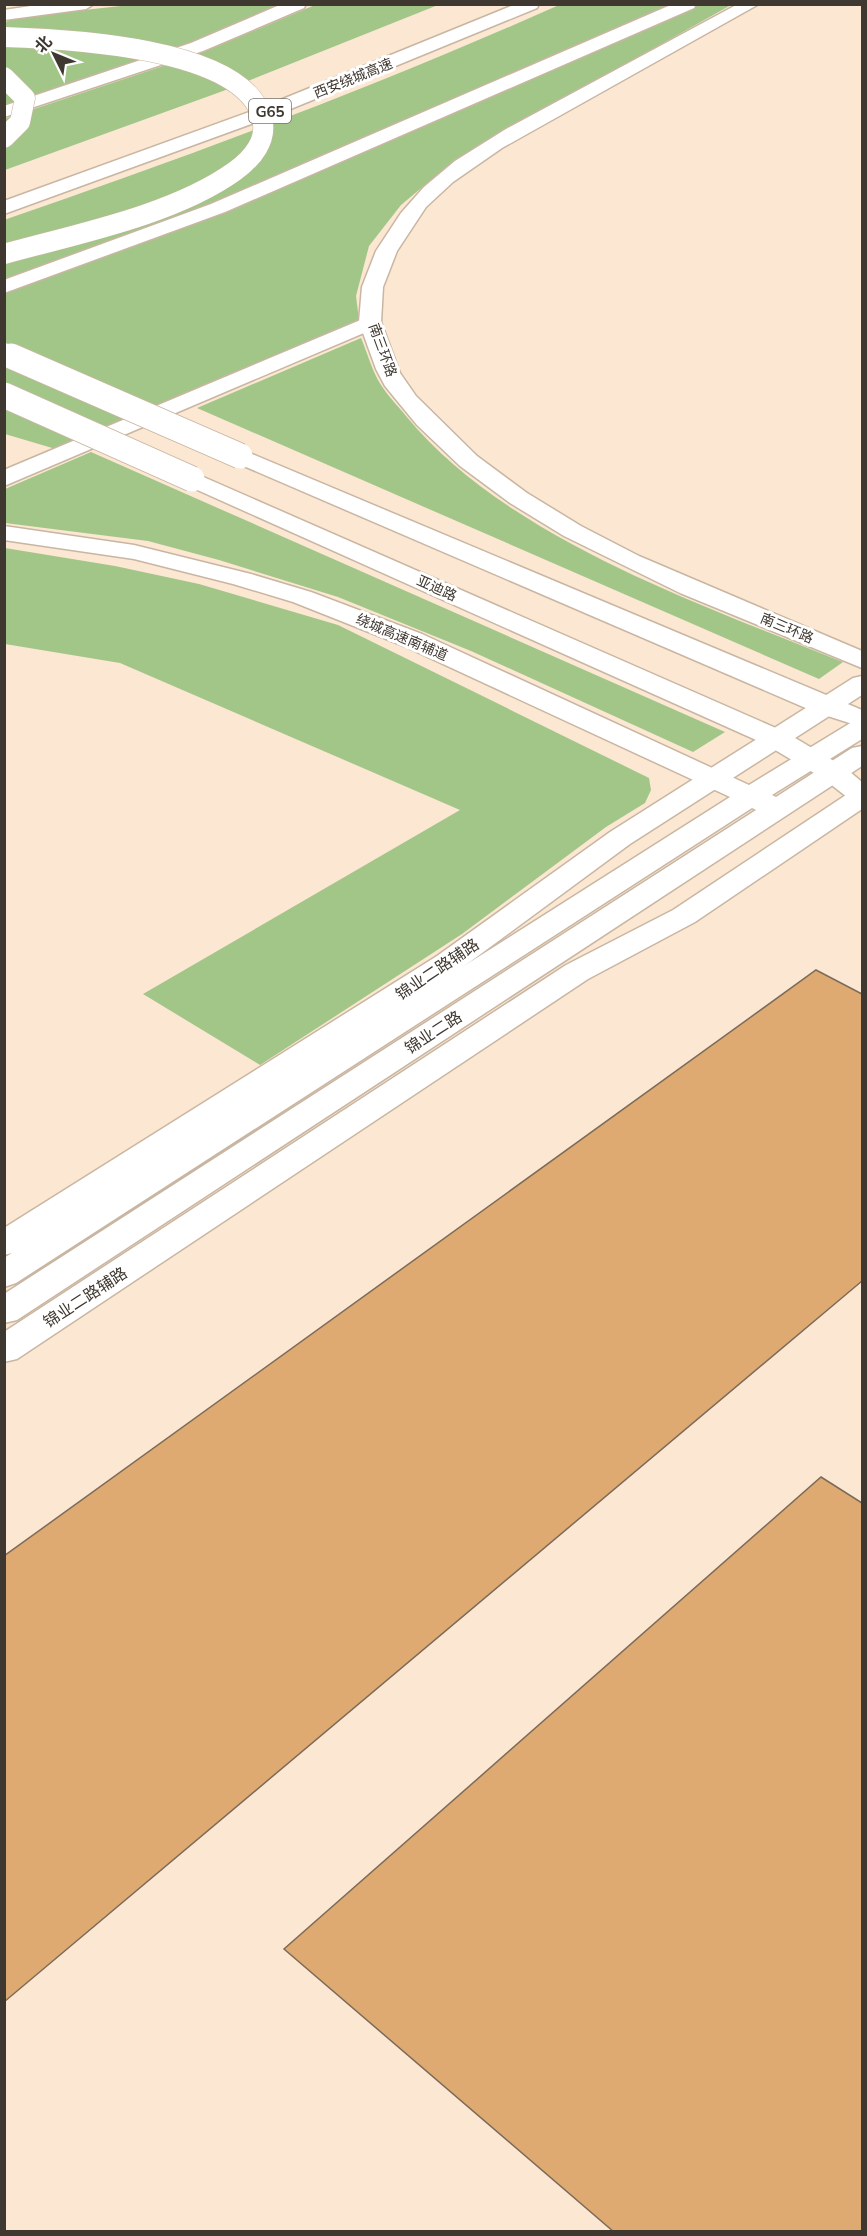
<svg xmlns="http://www.w3.org/2000/svg" width="867" height="2236" font-family="Mulish,'Noto Sans SC',sans-serif">
<rect width="100%" height="100%" fill="#fbe7d2"/>
<g fill="#a2c688">
<path d="M130,5h159l-72,29 -212,74 -1,-84 7,-6z"/>
<path d="M315,5h123l-215,86 -218,79 -1,-51 192,-64z"/>
<path d="M559,5h172l-275,154 -55,46 -32,41 -13,50 3,24 -300,130 -54,-16 -1,-214c188,-65 374,-134 555,-215z"/>
<path d="M361,338c6,14 10,29 17,42 7,13 19,25 28,36 100,122 294,188 437,246l-24,17 -622,-271z"/>
<path d="M91,452l634,280 -32,20 -222,-101 -133,-54 -119,-37 -71,-19 -143,-18v-34z"/>
<path d="M5,548l110,18 84,18 139,41 311,153 2,12 -6,13 -39,24 -144,107 -202,131 -117,-71 317,-184 -340,-147 -115,-19z"/>
</g>
<g fill="#dfaa71" stroke="#7c6b59" stroke-width="1.5">
<path d="M816,970l46,24v287l-858,721v-446z"/>
<path d="M821,1477l41,26v729h-248l-330,-283z"/>
</g>
<g fill="none" stroke-linecap="round" stroke-linejoin="round">
<g stroke="#c9b6a2" stroke-width="3">
<g id="minor">
<path d="M862,676v19l-232,149 -171,126 -443,282 -12,3v-27l433,-272 173,-124 243,-154z"/>
<path d="M862,788v21l-167,113 -107,57 -571,380 -13,3v-30l562,-367 107,-55 179,-119z"/>
</g>
</g>
<g stroke="#c9b6a2" stroke-width="3">
<g id="major">
<path d="M44,4h50l-8,5 -82,11v-10z"/>
<path d="M370,316l8,1 3,5 -3,5 -374,159v-16z"/>
<path d="M4,526l130,19 117,29 60,18 111,42 327,151 103,-63 10,-2v19l-90,56 4,2 76,-49 10,-2v20l-845,554 -13,3v-29l752,-484 -4,-2 -736,475 -12,4v-29l726,-461 -326,-151 -111,-44 -60,-18 -99,-25 -130,-19z"/>
</g>
</g>
<g stroke="#c9b6a2" stroke-width="3">
<g id="highway">
<path d="M282,4h24l-2,4 -101,43 -199,66v-11l187,-63z"/>
<path d="M516,4h23l-2,4 -261,107 -272,99v-13l259,-94z"/>
<path d="M673,4h23l-2,4 -469,204 -221,81v-13l207,-76z"/>
<path d="M738,4h21l-257,144 -49,34 -27,25 -29,44 -14,36 -2,35 19,51 16,23 61,60 50,37 54,33 58,30 223,95v17l-182,-75 -116,-57 -54,-33 -50,-37 -43,-41 -32,-39 -9,-17 -17,-47 3,-35 14,-36 25,-38 23,-26 31,-26 51,-32z"/>
<path d="M240,449l622,261v17l-47,-15 -583,-251 -4,-5 4,-5z"/>
<path d="M192,472l593,260 59,35 18,15v21l-10,-2 -28,-22 -59,-35 -581,-260 -4,-5 4,-5z"/>
</g>
</g>
<use href="#minor" fill="#fff" fill-rule="evenodd"/>
<use href="#major" fill="#fff" fill-rule="evenodd"/>
<use href="#highway" fill="#fff" fill-rule="evenodd"/>
<g stroke="#c9b6a2" stroke-width="21" stroke-linecap="butt">
<path id="major-bridge" d="M4,37c59,2 240,9 258,81 6,22 -10,41 -27,53 -61,44 -159,63 -231,83"/>
</g>
<g stroke="#c9b6a2" stroke-width="21" stroke-linecap="butt">
<g id="highway-bridge-far1">
<path d="M4,77l21,21 -5,24 -16,16"/>
<path d="M4,353l11,5"/>
</g>
</g>
<g stroke="#c9b6a2" stroke-width="27" stroke-linecap="butt">
<g id="highway-bridge">
<path d="M11,356l229,100"/>
<path d="M4,395l188,84"/>
</g>
</g>
<use href="#major-bridge" stroke="#fff" stroke-width="20"/>
<use href="#highway-bridge-far1" stroke="#fff" stroke-width="20"/>
<use href="#highway-bridge" stroke="#fff" stroke-width="25"/>
</g>
<g text-anchor="middle" dominant-baseline="central" stroke-width="6" stroke-linejoin="round" paint-order="stroke">
<g font-size="14" fill="#3f3830" stroke="#fff">
<text transform="translate(353 78) rotate(-22)">西安绕城高速</text>
<text transform="translate(383 350) rotate(70)">南三环路</text>
<text transform="translate(437 588) rotate(24)">亚迪路</text>
<text transform="translate(787 628) rotate(23)">南三环路</text>
<text transform="translate(402 637) rotate(23)">绕城高速南辅道</text>
</g>
<rect fill="#fff" stroke="#79746e" stroke-width="1.5" x="249" y="99" width="42" height="24" rx="4.5"/>
<g font-size="15" font-weight="bold" fill="#3f3830">
<text x="270" y="111">G65</text>
</g>
<g font-size="16" fill="#3f3830" stroke="#fff">
<text transform="translate(437 969) rotate(-34)">锦业二路辅路</text>
<text transform="translate(433 1032) rotate(-33)">锦业二路</text>
<text transform="translate(85 1297) rotate(-33)">锦业二路辅路</text>
</g>
</g>
<rect width="867" height="2236" fill="none" stroke="#3f3830" stroke-width="12"/>
<g transform="translate(54 54) rotate(313)" stroke="#ffffff" stroke-width="4.5" paint-order="stroke">
<path d="M0-4.5L10 22L0 15L-10 22Z" fill="#3f3830"/>
<text y="-9" font-size="16" font-weight="bold" text-anchor="middle" fill="#3f3830">北</text>
</g>
</svg>
